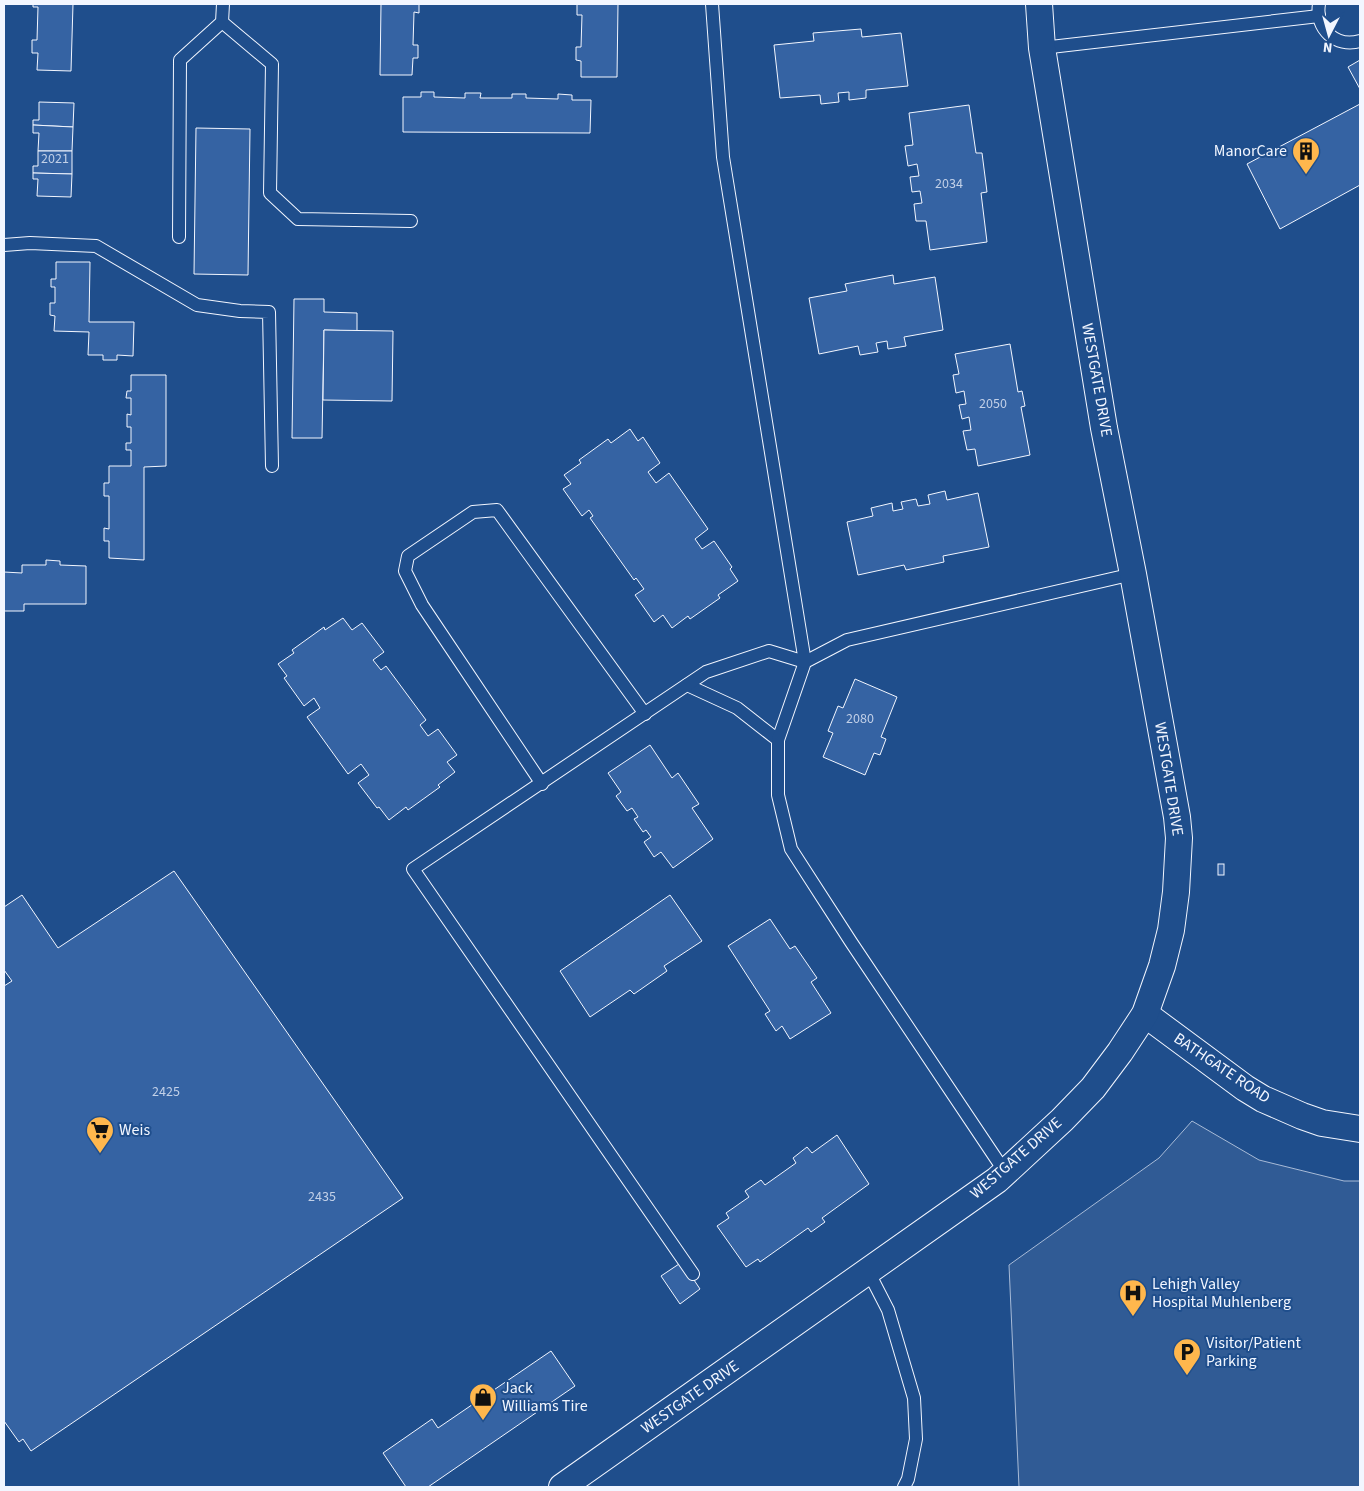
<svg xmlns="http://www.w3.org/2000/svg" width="1364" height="1491" font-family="'Source Sans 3',sans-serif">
<rect width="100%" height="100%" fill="#1f4e8c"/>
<path fill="#305b95" stroke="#a8bbd7" d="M1192,1121l67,39 85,21h16v306h-341l-10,-222 150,-107z"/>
<g fill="#3563a3" stroke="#f2f6ff">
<path d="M33,4h40l-2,67 -34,-1 1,-17h-6v-13h5l1,-33h-5z"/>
<path d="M368,4h51v9l-5,-1 -1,33h5v13h-5l-1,17h-32l1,-71z"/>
<path d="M577,4h41l-1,73h-36v-16l-5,-1v-13h5l1,-32h-5z"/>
<path d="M861,29l1,8 39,-4 7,53 -42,4v8l-17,2v-8l-11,1 1,9 -18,2 -1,-9 -40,3 -6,-53 40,-4 -1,-8z"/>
<path d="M1360,60v29l-12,-22z"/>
<path d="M421,92h13v5l31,1v-5h16l-1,5h32v-4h14v4l32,1v-5l14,1v5h19l-1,33 -187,-1v-35h18z"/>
<path d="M39,102l35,1 -1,24 -40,-2v-5h6z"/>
<path d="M1360,104v81l-80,44 -33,-65z"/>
<path d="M969,105l7,48h6l5,39 -6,1 6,49 -57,8 -4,-29h-10l-2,-17 8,-1 -2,-12 -8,1 -2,-15 9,-1 -2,-12 -9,2 -3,-20 8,-1 -4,-32z"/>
<path d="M33,125l40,2 -1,24h-34l1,-18h-6z"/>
<path d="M196,128l54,1 -2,146 -54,-1z"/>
<path d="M38,151h34v23l-39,-1v-7h5z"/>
<path d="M33,173l39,1 -1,23 -34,-1 1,-17h-5z"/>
<path d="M56,262h34l-1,60h45l-1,34 -16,-1v5h-14v-5h-15l1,-23 -35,-1 1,-15 -5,-1v-12h5v-16h-4v-8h5z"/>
<path d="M893,275l1,9 41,-7 8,53 -39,7 2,9 -18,3 -1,-8 -11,2 2,9 -18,3 -2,-9 -39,8 -10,-56 38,-7 -2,-7z"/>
<path d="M294,299h30v13l33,1v18l-33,-1 -2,108h-30z"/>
<path d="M324,330l69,1 -1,70 -69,-1z"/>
<path d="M1010,344l8,48 4,-1 3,15 -4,1 9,48 -52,11 -3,-17 -8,1 -4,-19 8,-1 -2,-13 -7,2 -3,-14 7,-1 -2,-13 -8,2 -3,-18 6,-1 -4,-20z"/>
<path d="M131,375h35v91l-22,1v93l-35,-2v-17h-5v-13l5,1v-33h-5v-13h5v-17h22v-16h-5v-7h5v-16h-4v-13l4,1v-17h-5l1,-7h4z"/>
<path d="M630,429l8,12 5,-4 17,26 -12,9 8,11 13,-10 39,56 -13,10 7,10 12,-8 18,26 -2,2 8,12 -20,14 2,3 -30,21 -2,-3 -16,12 -9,-13 -9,7 -19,-27 9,-6 -8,-11 -2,2 -44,-62 3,-2 -4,-6 -7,6 -19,-27 8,-5 -7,-9 17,-12 -2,-3 29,-21 3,4z"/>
<path d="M945,491l2,9 31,-7 11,54 -46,9 1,6 -38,8 -2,-5 -46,10 -11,-53 26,-6 -2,-8 21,-5 1,8 10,-2 -2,-7 15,-3 2,7 12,-2 -2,-9z"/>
<path d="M46,560l14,1v4l26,1v38h-62v7h-20v-39l18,1v-8h24z"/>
<path d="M343,618l9,12 10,-7 22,29 -11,8 8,10 5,-4 40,54 -6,5 8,11 10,-7 19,26 -10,7 8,10 -17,13 2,2 -32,23 -2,-3 -17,13 -10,-13 -2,1 -19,-25 11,-8 -8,-11 -13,10 -41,-57 13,-9 -6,-10 -10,8 -20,-28 3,-2 -9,-12 16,-11 -2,-3 32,-23 1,3z"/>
<path d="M855,679l42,18 -16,40 5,2 -6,16 -6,-2 -9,22 -42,-18 10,-24 -5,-2 10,-25 5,2z"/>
<path d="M650,745l22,33 6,-5 21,31 -7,4 21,31 -40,29 -12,-16 -7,5 -10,-15 7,-5 -5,-7 -3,2 -9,-13 4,-2 -6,-9 -5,3 -11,-15 5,-4 -13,-19z"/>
<rect x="1218" y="864" width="6" height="11"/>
<path d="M174,871l229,327 -372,253 -8,-12 -4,3 -15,-21v-435l8,-5 -8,-11v-63l18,-12 36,53z"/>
<path d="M670,895l32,46 -38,25 3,5 -33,23 -4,-4 -40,27 -30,-46z"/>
<path d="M770,919l20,30 5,-3 22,32 -6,4 20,31 -41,26 -8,-13 -6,5 -11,-17 5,-3 -42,-65z"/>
<path d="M837,1135l32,49 -47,34 3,4 -14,10 -3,-4 -48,34 -2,-3 -12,8 -29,-41 12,-8 -3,-5 23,-16 -4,-6 16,-11 4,5 31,-22 -3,-5 14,-11 5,6z"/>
<path d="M682,1262l18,27 -20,15 -19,-28z"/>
<path d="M551,1351l24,35 -147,101h-22l-23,-34 49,-34 6,9z"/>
</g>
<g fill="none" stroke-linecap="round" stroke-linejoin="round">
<g stroke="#f2f6ff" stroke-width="14">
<g id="service">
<path d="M1319,4c-4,25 17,44 41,37"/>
<path d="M222,22l50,42 -2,129 28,26 113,2"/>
<path d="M1042,48l277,-32"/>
<path d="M179,237l1,-177 42,-38 1,-18"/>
<path d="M4,245l26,-2 66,3 101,59 43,6 29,1 3,154"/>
<path d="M687,685l50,23 41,32"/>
<path d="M542,784l-120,-179 -17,-34 3,-15 65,-44 24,-2 148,204"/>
<path d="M1005,1172l-154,-230 -60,-93 -13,-54v-55l27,-78 42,-22 286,-66"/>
<path d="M868,1271l20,39 26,88 2,41 -8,40 -4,8"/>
<path d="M693,1274l-280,-405 293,-197 63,-21 36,11 -82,-505 -11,-153"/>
</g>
</g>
<g stroke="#f2f6ff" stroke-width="28">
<g id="minor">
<path d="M1145,1014l100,74 18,11 39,17 20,7 38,6"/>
<path d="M562,1487l435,-307 65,-60 31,-32 27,-36 25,-38 17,-48 9,-36 5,-38 3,-54 -2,-21 -44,-243 -29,-146 -62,-380 -3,-44"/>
</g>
</g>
<use href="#service" stroke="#1f4e8c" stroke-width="12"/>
<use href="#minor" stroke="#1f4e8c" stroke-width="26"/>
</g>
<defs>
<g id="building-pin" transform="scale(1.4375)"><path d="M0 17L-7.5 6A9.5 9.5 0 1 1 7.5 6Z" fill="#ffb74d" stroke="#1f4e8c"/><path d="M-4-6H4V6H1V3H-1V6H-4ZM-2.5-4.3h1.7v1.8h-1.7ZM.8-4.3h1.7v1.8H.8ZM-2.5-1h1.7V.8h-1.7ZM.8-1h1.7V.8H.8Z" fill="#111"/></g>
<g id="supermarket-pin" transform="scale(1.4375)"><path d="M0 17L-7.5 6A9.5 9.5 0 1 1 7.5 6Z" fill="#ffb74d" stroke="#1f4e8c"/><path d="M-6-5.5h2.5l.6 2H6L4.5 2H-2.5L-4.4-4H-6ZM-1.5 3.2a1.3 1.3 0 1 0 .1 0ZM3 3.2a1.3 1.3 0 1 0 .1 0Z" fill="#111"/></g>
<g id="hospital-pin" transform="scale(1.4375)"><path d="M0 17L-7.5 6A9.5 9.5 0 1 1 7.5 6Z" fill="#ffb74d" stroke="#1f4e8c"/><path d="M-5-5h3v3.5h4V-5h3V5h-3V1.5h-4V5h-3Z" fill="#111"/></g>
<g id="parking-pin" transform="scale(1.4375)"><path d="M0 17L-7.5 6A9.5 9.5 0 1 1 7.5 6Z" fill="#ffb74d" stroke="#1f4e8c"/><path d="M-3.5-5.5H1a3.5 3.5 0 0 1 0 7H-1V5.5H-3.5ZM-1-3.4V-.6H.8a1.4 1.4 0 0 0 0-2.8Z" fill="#111"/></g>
<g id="shop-pin" transform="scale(1.4375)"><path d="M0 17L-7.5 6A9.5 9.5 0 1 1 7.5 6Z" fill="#ffb74d" stroke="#1f4e8c"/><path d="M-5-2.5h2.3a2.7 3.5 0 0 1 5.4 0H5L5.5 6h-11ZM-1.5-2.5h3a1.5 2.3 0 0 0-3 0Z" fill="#111"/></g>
</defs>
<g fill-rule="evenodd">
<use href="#building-pin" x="1306" y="151"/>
<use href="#supermarket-pin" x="100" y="1130"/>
<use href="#hospital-pin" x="1133" y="1293"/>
<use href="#parking-pin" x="1187" y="1352"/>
<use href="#shop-pin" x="483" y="1397"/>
</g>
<g text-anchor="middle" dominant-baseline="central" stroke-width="4" stroke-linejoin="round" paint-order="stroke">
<g font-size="14" fill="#c3d1e8">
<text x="55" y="159">2021</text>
<text x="949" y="184">2034</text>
<text x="993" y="404">2050</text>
<text x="860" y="719">2080</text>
<text x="166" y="1092">2425</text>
<text x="322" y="1197">2435</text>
</g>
<g font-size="16" fill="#f2f6ff" stroke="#1f4e8c" text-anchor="start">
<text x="1287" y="151" text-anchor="end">ManorCare</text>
<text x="119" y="1130">Weis</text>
<text x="1152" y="1284">Lehigh Valley<tspan x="1152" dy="18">Hospital Muhlenberg</tspan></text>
<text x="1206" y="1343">Visitor/Patient<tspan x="1206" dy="18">Parking</tspan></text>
<text x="502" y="1388">Jack<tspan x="502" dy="18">Williams Tire</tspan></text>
</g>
<g font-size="16" fill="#f2f6ff" stroke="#1f4e8c">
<text transform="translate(1097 380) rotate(80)">WESTGATE DRIVE</text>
<text transform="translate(1169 779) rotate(81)">WESTGATE DRIVE</text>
<text transform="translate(1222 1068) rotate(34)">BATHGATE ROAD</text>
<text transform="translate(1016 1158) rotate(-41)">WESTGATE DRIVE</text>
<text transform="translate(690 1397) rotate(-35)">WESTGATE DRIVE</text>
</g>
</g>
<rect width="1364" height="1491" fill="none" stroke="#f2f6ff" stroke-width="10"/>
<g transform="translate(1329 35) rotate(186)" stroke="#1f4e8c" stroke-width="4" paint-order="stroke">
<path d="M0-4L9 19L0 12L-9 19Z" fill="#f2f6ff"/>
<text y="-8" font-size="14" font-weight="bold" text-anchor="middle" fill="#f2f6ff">N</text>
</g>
</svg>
